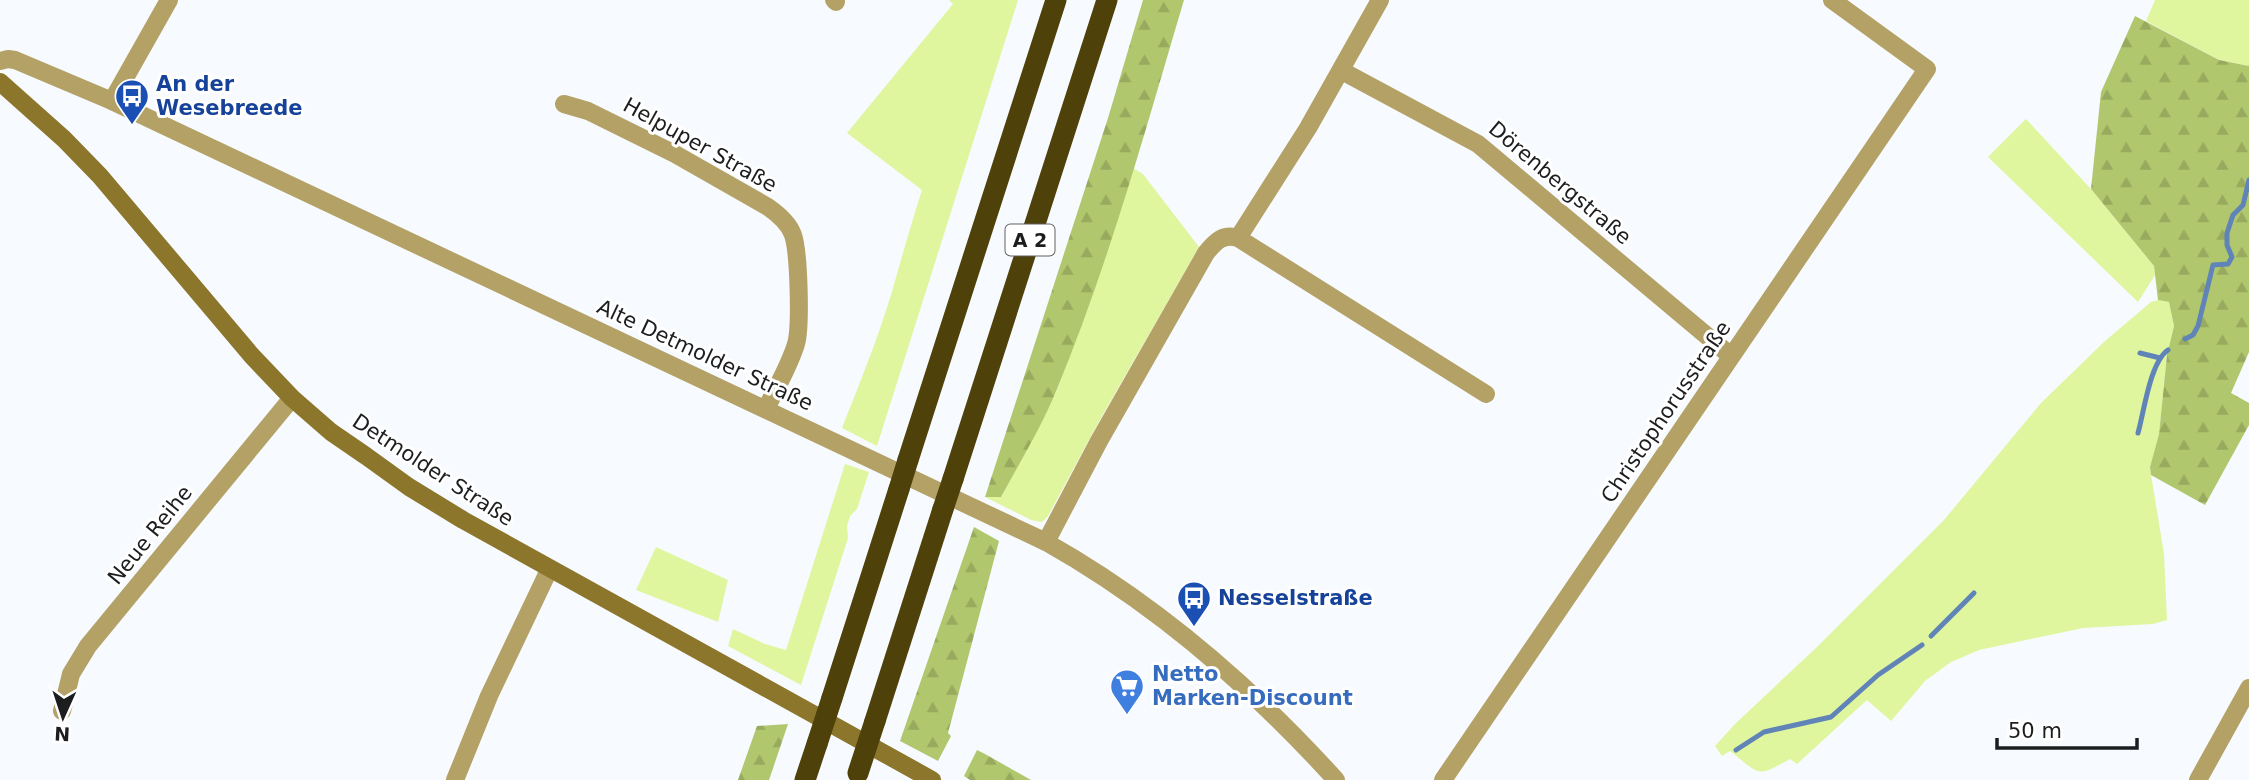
<svg xmlns="http://www.w3.org/2000/svg" width="2249" height="780" font-family="'DejaVu Sans',sans-serif">
<defs>
<pattern id="forest-firs" width="22" height="20" patternUnits="userSpaceOnUse" patternTransform="scale(1.75)"><rect width="22" height="20" fill="#b0c76d"/><path d="M5 1l3.5 6h-7zM16 11l3.5 6h-7z" fill="#97aa5e"/></pattern>
</defs>
<rect width="100%" height="100%" fill="#f7fafe"/>
<g fill="#dff69f">
<path d="M949,0h69l-141,446 -35,-18c20,-51 41,-102 55,-154 8,-28 16,-56 25,-84l-75,-57 106,-129z"/>
<path d="M2155,0h94v66l-30,-6 -73,-39z"/>
<path d="M2026,119l65,70 63,77 1,9 -17,27 -150,-145z"/>
<path d="M1133,168l10,6 56,73 -101,176 -50,93 -6,6 -11,-2 -46,-23h16l55,-105 32,-84z"/>
<path d="M2158,300l11,2 5,24 -7,29 -8,79 -9,34 14,86 3,66 -14,4 -70,4 -104,22 -28,12 -26,19 -34,40 -24,-21 -70,64 -7,-5c-35,19 -29,16 -60,-8l-8,5 -7,-10 20,-22 82,-77 127,-127 97,-117 64,-62 46,-39z"/>
<path d="M845,464l24,8 -12,37 -7,7 -3,10 1,12 -47,147 -73,-39 5,-17 32,15 21,6z"/>
<path d="M656,547l72,33 -10,42 -82,-32z"/>
</g>
<g fill="url(#forest-firs)">
<path d="M1143,0h41c-39,131 -75,263 -127,389 -15,37 -37,73 -56,108h-16l123,-379z"/>
<path d="M2135,16l84,44 30,6v286l-18,41 18,10v22l-44,80 -54,-30 -1,-8 9,-33 8,-79 7,-29 -5,-24 -11,-2 -4,-34 -63,-77 10,-97z"/>
<path d="M974,527l25,14 -51,192 3,3 -13,25 -38,-20z"/>
<path d="M788,724l-19,56h-31l19,-54z"/>
<path d="M977,750l8,4 46,26h-61l-6,-4z"/>
</g>
<g fill="none" stroke-linecap="round" stroke-linejoin="round">
<g stroke="#6184b8" stroke-width="5">
<path d="M2185,339l8,-4 5,-9 15,-61 15,-1 4,-7 -5,-12v-12l6,-18 10,-10 6,-25"/>
<path d="M2140,353l20,5"/>
<path d="M2138,433c6,-21 12,-71 30,-83"/>
<path d="M1931,636l43,-43"/>
<path d="M1736,750l28,-18 67,-15 47,-42 44,-30"/>
</g>
<g stroke="#b3a166" stroke-width="18">
<path d="M834,0l2,2"/>
<path d="M0,61l8,-2 7,1 97,41 934,441c110,62 205,144 290,238"/>
<path d="M1342,71l136,73 253,212"/>
<path d="M112,101l57,-101"/>
<path d="M564,104l24,7 87,43 93,53c10,7 21,16 25,28 6,18 8,92 3,109 -7,23 -20,44 -30,65"/>
<path d="M1238,238l70,-110 72,-128"/>
<path d="M1046,542l53,-101 107,-188c9,-11 17,-20 32,-15l248,156"/>
<path d="M62,711l9,-37 17,-28 204,-248"/>
<path d="M455,780l34,-84 60,-126"/>
<path d="M1443,780l484,-711 -95,-69"/>
<path d="M2198,780l51,-92"/>
</g>
<path stroke="#8c762b" stroke-width="18" d="M0,82l64,57 36,37 152,180 40,42 39,34 35,24 43,31 54,33 469,260"/>
<g stroke="#4f410a" stroke-width="21">
<path d="M908,460l148,-460"/>
<path d="M953,479l154,-479"/>
<path d="M832,698l67,-209"/>
<path d="M875,721l68,-212"/>
<path d="M805,780l12,-36"/>
</g>
<g stroke="#4f410a" stroke-width="21">
<path d="M899,489l9,-29"/>
<path d="M943,509l10,-30"/>
<path d="M817,744l15,-46"/>
<path d="M858,773l17,-52"/>
</g>
</g>
<defs>
<g id="bus-pin" transform="scale(1.75)"><path d="M0 17L-7.5 6A9.5 9.5 0 1 1 7.5 6Z" fill="#1a4fb4" stroke="#fff"/><path d="M-5-6H5V4H4V6H2V4H-2V6H-4V4H-5ZM-3.5-4V0h7V-4ZM-3.5 1.2v1.5H-2V1.2ZM2 1.2v1.5H3.5V1.2Z" fill="#fff"/></g>
<g id="supermarket-pin" transform="scale(1.75)"><path d="M0 17L-7.5 6A9.5 9.5 0 1 1 7.5 6Z" fill="#3f7fe0" stroke="#fff"/><path d="M-6-5.5h2.5l.6 2H6L4.5 2H-2.5L-4.4-4H-6ZM-1.5 3.2a1.3 1.3 0 1 0 .1 0ZM3 3.2a1.3 1.3 0 1 0 .1 0Z" fill="#fff"/></g>
</defs>
<g fill-rule="evenodd">
<use href="#bus-pin" x="132" y="96"/>
<use href="#bus-pin" x="1194" y="598"/>
<use href="#supermarket-pin" x="1127" y="686"/>
</g>
<g text-anchor="middle" dominant-baseline="central" stroke-width="6" stroke-linejoin="round" paint-order="stroke">
<rect fill="#fff" stroke="#606162" stroke-width="2" x="1005.5" y="224.5" width="49" height="31" rx="5"/>
<g font-size="19" font-weight="bold" fill="#1c1d1f">
<text x="1030" y="240">A 2</text>
</g>
<g font-size="21" font-weight="bold" fill="#164399" stroke="#fff" text-anchor="start">
<text x="156" y="84">An der<tspan x="156" dy="24">Wesebreede</tspan></text>
<text x="1218" y="598">Nesselstraße</text>
</g>
<g font-size="21" fill="#1c1d1f" stroke="#fff">
<text transform="translate(700 145) rotate(29)">Helpuper Straße</text>
<text transform="translate(1560 183) rotate(40)">Dörenbergstraße</text>
<text transform="translate(705 355) rotate(25)">Alte Detmolder Straße</text>
<text transform="translate(1666 412) rotate(-56)">Christophorusstraße</text>
<text transform="translate(433 470) rotate(33)">Detmolder Straße</text>
<text transform="translate(150 535) rotate(-51)">Neue Reihe</text>
</g>
<g font-size="21" font-weight="bold" fill="#366cbe" stroke="#fff" text-anchor="start">
<text x="1152" y="674">Netto<tspan x="1152" dy="24">Marken-Discount</tspan></text>
</g>
</g>
<g transform="translate(63 717) rotate(183)" stroke="#ffffff" stroke-width="5" paint-order="stroke">
<path d="M0-5L12 26L0 18L-12 26Z" fill="#1c1d1f"/>
<text y="-10" font-size="19" font-weight="bold" text-anchor="middle" fill="#1c1d1f">N</text>
</g>
<path d="M1997 738v10h140v-10" fill="none" stroke="#1c1d1f" stroke-width="3.5"/>
<text x="2008" y="738" font-size="21" fill="#1c1d1f" stroke="#ffffff" stroke-width="5" paint-order="stroke">50 m</text>
</svg>
